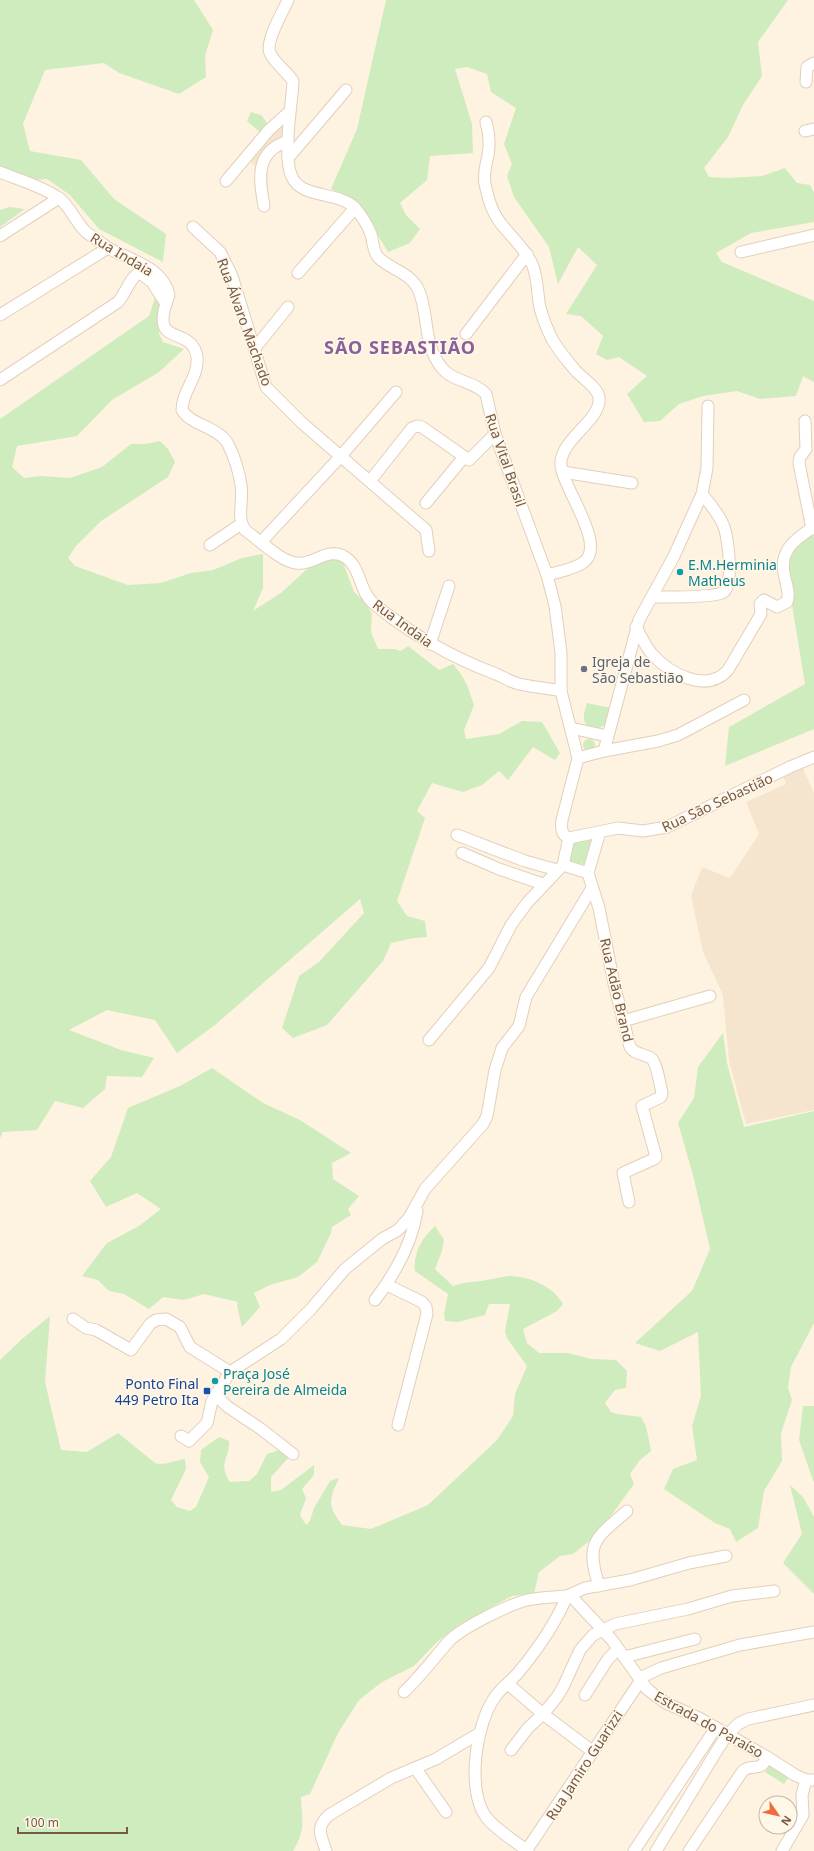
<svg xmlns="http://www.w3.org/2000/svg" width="814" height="1851" font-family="'Noto Sans',sans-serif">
<rect width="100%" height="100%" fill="#fef3e0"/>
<g fill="#f6e5ce">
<path d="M284,118l-2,20 -24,31 -10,-10z"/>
<path d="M802,766l12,27v317l-68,14 -17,-63 -6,-66 -20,-43 -12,-56 11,-29 28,11 29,-44 -13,-32 40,-18 -3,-9z"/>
</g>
<g fill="#ceecbe">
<path d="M0,0h194l19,30 -8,26 1,21 -27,17 -60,-21 -15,-10 -59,7 -22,54 7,27 51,9 33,39 52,35 -3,28 -64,-33 -29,-34 -23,-16 -14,1 -33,-11z"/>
<path d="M386,0h402l-30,42 4,34 -19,29 -15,32 -24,31 5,9 19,1 34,-2 23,-8 12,15 13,2 4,8v29l-63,11 -35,20 6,9 92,39v81l-11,-6 -7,20 -36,3 -23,-8 -34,5 -24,8 -19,17 -16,1 -17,-28 20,-18 -28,-19 -12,3 -11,-6 7,-18 -22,-20 -15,-2 31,-49 -19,-18 -20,37 -9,-37 -35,-50 -7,-21 5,-12 -8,-20 12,-36 -25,-16 -4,-18 -20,-7 -12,2 17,55 1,29 -43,3 -3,24 -27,23 6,12 14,14 -10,14 -22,9 -31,-51 -26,-12 26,-60z"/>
<path d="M251,112l10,3 8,10 -7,9 -15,-13z"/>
<path d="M10,207l15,2 -25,18v-17z"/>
<path d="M156,295l5,11 -2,28 4,8 21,7 -25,23 -47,28 -35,36 -60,10 -5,21 12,11 17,-2 29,2 32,-11 29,-23h14l15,-3 8,8 7,13 -7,15 -67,44 -25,25 -8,12 7,8 53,19 33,-2 30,-10 22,-3 29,-12 21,-4v34l-10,23 28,-18 25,-23 18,-10h18l12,32 10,9 8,13 -1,18 7,17h17l6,2 7,-5 31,24 14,-6 8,10 6,11 7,20 -10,25 2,9 33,-5 23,-13 20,1 18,31 -5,7 -22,-13 -25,33 -9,-9 -17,14 -19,7 -31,-9 -15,28 8,7 -28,83 10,15 18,5 2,16 -13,1 -23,5 -8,18 -56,64 -34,13 -11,-10 17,-52 20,-14 45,-49 -4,-14 -145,126 -38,28 -22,-33 -48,-10 -38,20 52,20 33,8 -12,19 -35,-1 -2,13 -22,19 -28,-7 -18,29 -34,2 -3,6v-719l149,-103z"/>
<path d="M814,527v202l-89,37 4,-39 76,-43 -21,-128z"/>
<path d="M587,703l24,5 -5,16 -10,6c-16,-6 -13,-13 -9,-27z"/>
<circle cx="589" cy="745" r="6"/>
<path d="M591,839l3,1 -6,22 -4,2 -16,-3 5,-18z"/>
<path d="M723,1033l4,30 17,64 70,-16v212l-23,44 -3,21 4,12 -11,33 1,28 -18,30 -6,37 -22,14 -6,-13 -15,-6 -51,-34 9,-20 24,-9 -5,-34 9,-30 -3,-64 -38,19 -25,-8 57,-52 18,-42 -17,-74 -15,-52 16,-25 4,-31z"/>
<path d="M212,1068l51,35 37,17 51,33 -19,10 1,16 26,17 -11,13 3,6 -19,12 -1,6 -14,29 -19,15 -28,8 -16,8 6,14 -18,20 -5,-21 1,-4 -34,-8 -20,6 -21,-3 -14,12 -25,-15 -15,-3 -11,-11 -16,-4 25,-33 32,-17 22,-17 -24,-16 -31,14 -16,-26 21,-24 17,-49 52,-22z"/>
<path d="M435,1226l9,14 -2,11 -7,18 18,17c11,-4 22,-4 34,-6 6,-1 14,-3 21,-4 21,0 45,10 55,28l-6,7 -34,18 4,14 12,10h29l23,6 25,1 11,11 -1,17 -11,2 -10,13 6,9c10,4 20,3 30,5l5,9 5,25 -11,9 -10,14 4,10 -29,40 -13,15 -19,15 -13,2 -21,16 -5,21 -22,3 -54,29 -21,17 -23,24 -32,16 -23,18 -21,33 -28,61 -9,3c1,25 5,32 -8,54h-293v-491l22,-21 28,-23 -5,66 16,68 26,2 31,-19 37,30c10,3 20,-3 30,-4l1,10 -15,31 6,7 13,4 6,-4 13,-30 -9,-15 1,-12 18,-13 10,4c1,18 -12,22 1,41l19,-1 8,-7 10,-20 12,-4 11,6 -19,21v15l10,-2 33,-25v10l-12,14 4,9 -6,17 6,10 4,-4 4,-13 16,-27 9,-3c-10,22 -12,27 3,47l29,4 57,-24 69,-65 16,-24 2,-22 12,-28 -20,-28 -2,-7 5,-27h-21l-4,11 -27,7 -13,-1 -1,-7 4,-20 -33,-23c-2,-18 7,-33 20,-45z"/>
<path d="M803,1406h11v77l-15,-43z"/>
<path d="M790,1485l13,12 11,20v77l-31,-31 19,-29z"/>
<path d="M771,1763l19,12 -6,9 -19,-12z"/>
</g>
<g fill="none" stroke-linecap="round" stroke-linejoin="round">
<g stroke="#e2cfbb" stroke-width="13">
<g id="minor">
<path d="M288,0c-5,12 -25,44 -17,55 6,10 16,17 22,26 -1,24 -11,75 -1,96 10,22 46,14 63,31 7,8 12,16 16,26 2,7 2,17 7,23 12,13 33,15 41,34 10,25 4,54 23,77 11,14 32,13 44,26l9,40 52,141 8,31 6,47v38l17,67 -16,62c-1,8 -1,15 7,18"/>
<path d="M806,82l1,-15 7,-4"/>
<path d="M486,122c3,10 4,22 2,33 -2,10 -5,18 -3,29 3,13 6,26 14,37 10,14 25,26 33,43 6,13 5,29 8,44 3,11 7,21 12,31 6,11 15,21 23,31 7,8 22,17 24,27 3,22 -35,40 -38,64 -3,22 47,82 23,101 -9,7 -26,10 -37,13"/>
<path d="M805,131l9,-2"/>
<path d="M289,157l57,-67"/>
<path d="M0,172c19,8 42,14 59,26 12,9 16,24 27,34 7,5 15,11 22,16 22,12 55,19 61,47 -22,56 23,28 28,62 2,20 -15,34 -15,53 8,15 37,17 46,34 6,12 11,28 13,41 3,15 -5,32 4,45 13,9 35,31 51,33 17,3 32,-17 49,-6 16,10 14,34 28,46 37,31 78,54 123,71 7,3 15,8 23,10 13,3 28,4 42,7"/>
<path d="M226,181l43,-51 20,-18"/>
<path d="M264,206c-5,-29 -9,-54 24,-65"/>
<path d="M193,227l27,25 12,24 34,111 36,36 124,107 3,21"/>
<path d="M0,236l59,-38"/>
<path d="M741,252l73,-17"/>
<path d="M298,273l57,-65"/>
<path d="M0,315l108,-67"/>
<path d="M466,334l61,-80"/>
<path d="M255,348l33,-41"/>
<path d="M0,380l118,-78c8,-9 13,-27 22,-29l12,9 14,22"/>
<path d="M805,421l1,28 -6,8 -1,6 13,66"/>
<path d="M563,472l69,11"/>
<path d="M370,481l42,-53 5,-2 5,1 47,33 26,-26"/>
<path d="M426,503l38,-46"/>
<path d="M261,542l80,-86 55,-64"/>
<path d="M210,545l31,-21"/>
<path d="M652,597c16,0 56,1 70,-4 13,-4 6,-56 2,-66 -4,-12 -14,-23 -22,-33"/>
<path d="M636,627c5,10 10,20 16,27 18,20 55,40 76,16l33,-56 -1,-10 4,-4 13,7 10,-5c3,-8 0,-15 -2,-24 -7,-26 8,-38 29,-51"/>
<path d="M430,644l19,-58"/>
<path d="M571,728l36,8"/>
<path d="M604,751l35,-131 35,-64 28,-62 5,-26 1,-62"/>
<path d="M578,758l26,-7 54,-10 20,-6 66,-35"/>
<path d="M600,832l-12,41 11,35 15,76 16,63c5,8 16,7 22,12 5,5 8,26 10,34l-1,4 -19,9 14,51 -2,2 -31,14 6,29"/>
<path d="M457,835l68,26 32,9"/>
<path d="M569,838l49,-10 25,3 24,-4 123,-60 24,-10"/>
<path d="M462,853l37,16 44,15"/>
<path d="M563,865l6,-27"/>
<path d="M563,865l25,8"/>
<path d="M623,1021l87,-25"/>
<path d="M429,1040l60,-72 22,-43 16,-22 36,-38"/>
<path d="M387,1285l35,17 4,5 1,7 -29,111"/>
<path d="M375,1300c19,-25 37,-57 42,-89"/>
<path d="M73,1319l13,9 10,2 35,20 19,-26 6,-4 10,-1 14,8 10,20 40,25"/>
<path d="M215,1395l13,12 33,22 32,25"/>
<path d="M181,1436l8,5 18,-18 5,-22 18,-29 51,-33 30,-30 34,-40 37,-30 16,-9 11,-12 16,-29 58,-65 4,-8 8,-46 7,-22 17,-22 7,-29 66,-109"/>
<path d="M599,1586c-14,-44 -4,-47 28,-75"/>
<path d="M571,1596l41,44 35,49 9,7 10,7 33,15 68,39 28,18 11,5h8"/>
<path d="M624,1657l71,-18"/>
<path d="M640,1678l21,-10 79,-23 74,-13"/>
<path d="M508,1684l35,30 49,37"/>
<path d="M404,1692c17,-16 30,-34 45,-51 14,-14 59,-36 78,-41 13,-3 27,-3 40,-4"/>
<path d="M585,1695l23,-36 10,-10"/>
<path d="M511,1750l17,-22 15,-14 14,-17 6,-10 17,-37 13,-15 22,-11 73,-15 44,-13 42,-5"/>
<path d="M416,1769l30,43"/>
<path d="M326,1851c-5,-16 -11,-23 3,-36l62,-37 45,-19 42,-25"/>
<path d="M526,1851l115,-171"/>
<path d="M528,1851c-10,-7 -35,-24 -42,-34 -20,-27 -10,-94 9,-120 6,-9 16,-16 23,-24 20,-24 37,-48 49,-77l18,-8 45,-8 59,-17 37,-7"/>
<path d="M634,1851l81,-122"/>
<path d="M656,1851l60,-99 11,-17 11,-11 10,-5 66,-14"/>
<path d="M689,1851l53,-79c10,-11 18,3 25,-15"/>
<path d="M782,1851l21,-36 -1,-20 4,-15"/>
</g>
</g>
<use href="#minor" stroke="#fff" stroke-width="11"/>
</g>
<g fill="#0f9aa8" stroke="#fff7e8" stroke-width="1.5">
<circle cx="680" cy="572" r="4"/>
<circle cx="215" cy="1381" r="4"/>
</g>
<circle fill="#6b7280" stroke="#fff7e8" stroke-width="1.5" cx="584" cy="669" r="4"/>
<rect fill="#1a4fb4" stroke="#fff7e8" stroke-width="1.5" x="203" y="1387" width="8" height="8" rx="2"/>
<g text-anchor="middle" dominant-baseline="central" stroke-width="3" stroke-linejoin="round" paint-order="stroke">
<g font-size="14" fill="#765946" stroke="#fff7e8">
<text transform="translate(122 254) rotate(31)">Rua Indaia</text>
<text transform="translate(245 322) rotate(70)">Rua Álvaro Machado</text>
<text transform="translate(506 460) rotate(71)">Rua Vital Brasil</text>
<text transform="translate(403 623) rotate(36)">Rua Indaia</text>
<text transform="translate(717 802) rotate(-25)">Rua São Sebastião</text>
<text transform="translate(617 990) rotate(77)">Rua Adão Brand</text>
<text transform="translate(709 1724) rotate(29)">Estrada do Paraíso</text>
<text transform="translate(584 1765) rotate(-57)">Rua Jamiro Guarizzi</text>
</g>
<g font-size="14" fill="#0d838f" stroke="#fff7e8" text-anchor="start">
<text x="688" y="564">E.M.Herminia<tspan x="688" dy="16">Matheus</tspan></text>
<text x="223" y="1373">Praça José<tspan x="223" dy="16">Pereira de Almeida</tspan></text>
</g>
<g font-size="14" fill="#5b616d" stroke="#fff7e8" text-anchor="start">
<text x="592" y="661">Igreja de<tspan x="592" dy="16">São Sebastião</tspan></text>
</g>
<g font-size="14" fill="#164399" stroke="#fff7e8" text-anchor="end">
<text x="199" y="1383">Ponto Final<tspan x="199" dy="16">449 Petro Ita</tspan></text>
</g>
<g font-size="18" font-weight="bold" letter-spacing="1" fill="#89609a" stroke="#fff7e8">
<text x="400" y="347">SÃO SEBASTIÃO</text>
</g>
</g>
<g transform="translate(778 1815) rotate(124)"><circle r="19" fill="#fff7e8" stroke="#c8b8a7"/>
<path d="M0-3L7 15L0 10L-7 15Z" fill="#f16c3b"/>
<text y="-6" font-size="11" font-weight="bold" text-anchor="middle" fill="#765946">N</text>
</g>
<path d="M18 1827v6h109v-6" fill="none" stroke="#765946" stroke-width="2"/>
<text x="24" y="1827" font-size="12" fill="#765946" stroke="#fff7e8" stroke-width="3" paint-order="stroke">100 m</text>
</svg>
